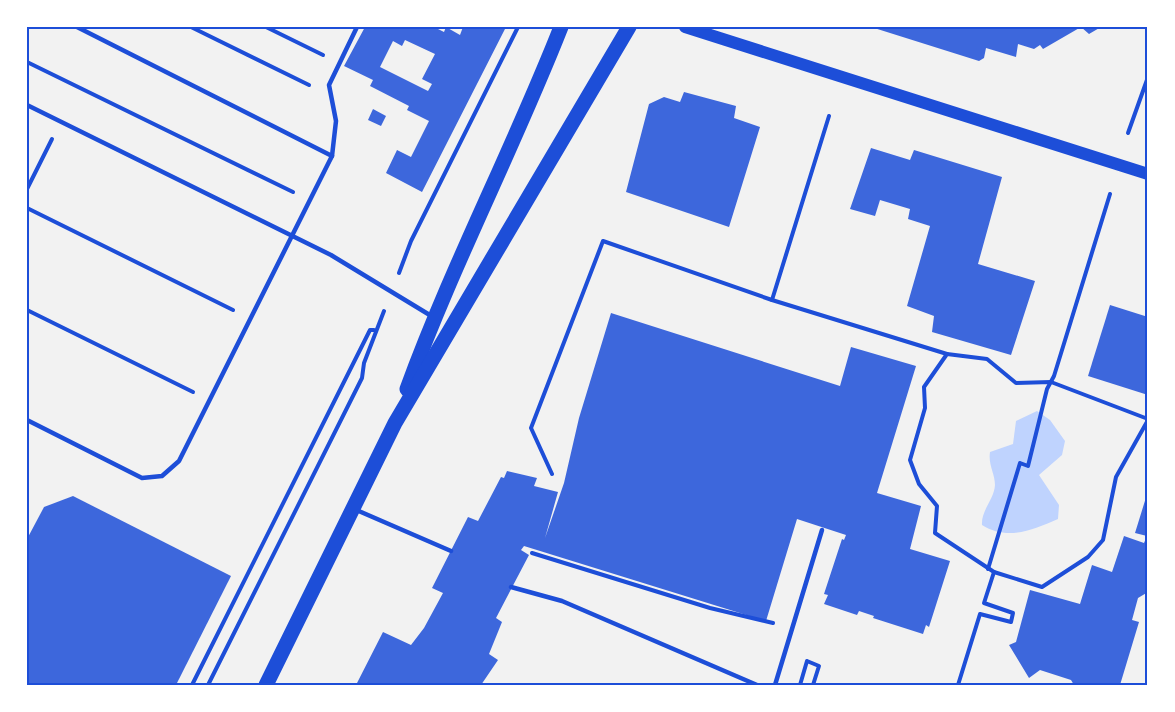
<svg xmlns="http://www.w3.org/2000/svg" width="1175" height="712" font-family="Signika,sans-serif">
<rect width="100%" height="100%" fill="#f2f2f2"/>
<path fill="#bfd3fe" d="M1037,411l13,9 15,21 -3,14 -23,20 20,30 -1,14c-25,11 -51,22 -76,6 -1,-15 12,-25 13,-40 0,-12 -7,-20 -5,-33l23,-8 3,-23z"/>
<g fill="#3d67dc" fill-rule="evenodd">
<path d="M365,27h69l10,5 2,-5 14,8 3,-8h43l-84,165 -36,-19 11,-23 14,7 18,-36 -22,-11 2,-4 -39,-20 3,-6 -29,-14zM405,40l30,14 -13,25 10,5 -4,7 -48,-24 13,-26 9,5z"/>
<path d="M871,27h230l-12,7 -8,-7 -38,22 -3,-4 -6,4 -16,-5 -2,13 -30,-9 -2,10 -5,3z"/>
<path d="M684,92l52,14 -2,12 26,9 -31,100 -103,-35 23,-88 15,-7 16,5z"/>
<path d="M373,109l13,7 -5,10 -13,-6z"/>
<path d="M871,148l39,12 4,-10 88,27 -24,87 57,17 -24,74 -79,-23 2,-16 -27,-10 23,-80 -22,-7 2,-10 -30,-9 -5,16 -25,-7z"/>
<path d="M1110,305l38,12v78l-60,-19z"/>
<path d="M611,313l229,73 11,-39 65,19 -39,127 44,13 -11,43 40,12 -21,66 -3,-2 -3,9 -50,-16 1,-2 -15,-5 -2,4 -33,-11 4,-9 -4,-1 18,-55 2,1 2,-5 -49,-16 -31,102 -242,-75 -3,4 8,5 -33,63 6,4 -13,32 9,6 -17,25h-125l27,-53 28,13 13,-17 19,-35 -11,-5 36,-71 10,4 23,-44 3,1 3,-7 30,7 -3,8 24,6 -13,46 19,-55 15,-65z"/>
<path d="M1148,491v101l-10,6 -6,22 7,2 -19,63h-46l-3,-5 -31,-10 -11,8 -20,-33 7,-3 14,-52 50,14 12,-39 20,7 12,-36 20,7 3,-7 -12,-3z"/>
<path d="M73,496l158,80 -55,109h-149v-146l17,-32z"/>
</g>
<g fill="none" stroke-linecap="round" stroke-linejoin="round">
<g stroke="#1d4ed8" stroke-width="4">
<path d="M191,27l118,58"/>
<path d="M266,27l57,28"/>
<path d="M27,62l266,130"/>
<path d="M1128,133l20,-56"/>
<path d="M27,189l25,-50"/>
<path d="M27,208l206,102"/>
<path d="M399,273l12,-32 107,-214"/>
<path d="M772,300l57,-184"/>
<path d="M27,310l166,82"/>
<path d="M1148,419l-97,-37 -35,1 -29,-24 -40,-5 -23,33 1,21 -15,52 9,24 18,22 -2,27 59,39 48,15 46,-30 15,-17 13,-63 32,-57"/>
<path d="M552,474l-21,-46 72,-187 169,59 175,54"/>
<path d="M532,553l178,55 63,15"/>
<path d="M988,569l32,-106 8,3 19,-77 7,-13 56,-182"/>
<path d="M192,685l178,-355h4"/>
<path d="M208,685l154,-307 2,-15 20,-52"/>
<path d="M800,685l7,-24 12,5 -6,19"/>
<path d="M958,685l22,-71 31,8 2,-9 -29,-10 10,-31"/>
</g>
<g stroke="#1d4ed8" stroke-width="4.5">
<path d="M27,105l304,150 102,62"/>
<path d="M332,156l4,-35 -7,-36 28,-58"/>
<path d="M27,420l115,58 20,-2 17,-15 153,-305 -255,-129"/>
<path d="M354,509l97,42"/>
<path d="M511,587l51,14 195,84"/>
<path d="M775,685l47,-155"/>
</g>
<path stroke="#1d4ed8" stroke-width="12" d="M685,27l463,147"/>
<g stroke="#1d4ed8" stroke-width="15">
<path d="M407,389c45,-123 106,-240 154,-362"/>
<path d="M266,685l129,-262 234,-396"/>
</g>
</g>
<rect width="1175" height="712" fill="none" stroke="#ffffff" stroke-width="57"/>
<rect x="28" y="28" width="1118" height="656" fill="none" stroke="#1d4ed8" stroke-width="2"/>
</svg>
